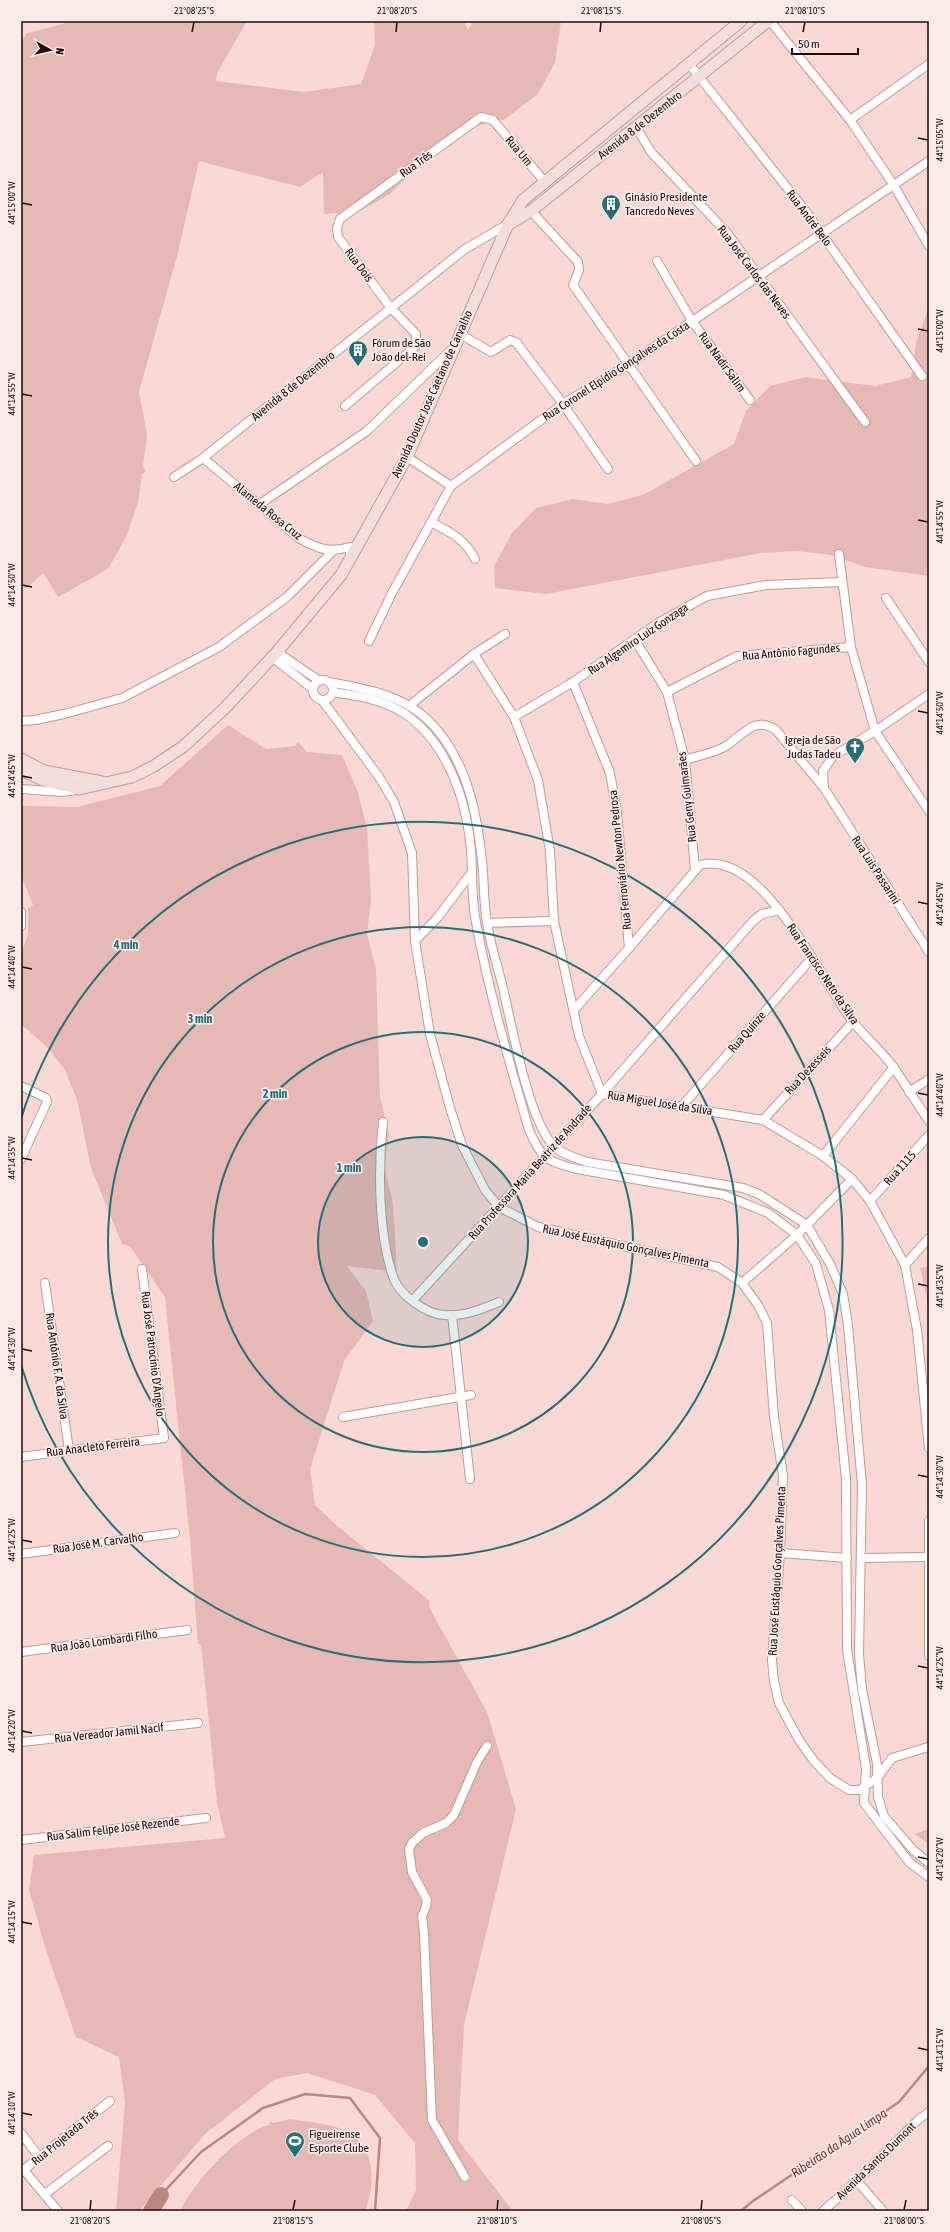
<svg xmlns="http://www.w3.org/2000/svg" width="950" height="2232" font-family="'Asap Condensed',sans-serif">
<rect width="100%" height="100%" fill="#fad9d5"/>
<g fill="#e7b9b4">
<path d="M66,21h181l-30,52 -1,8 88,11 57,-8 14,-39 -1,-24h90l4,9 5,-9h88l-6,42 -18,32 -32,24 -36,9 -30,17 -49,49 -30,17 -36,3 -1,-42 -23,15 -101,-26 -22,95 -38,136 8,43 -4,31 3,5 -4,3 -4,29 -12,34 -18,32 -50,28 -15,-24 -17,16 -5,-7v-539l6,-10 36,-9z"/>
<path d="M928,309l1,267 -64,-9 -34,-12 -34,-4 -36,2 -215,41 -51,-6 -1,-22 18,-33 24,-25 37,-9 34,5 36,-9 91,-51 12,-33 24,-25 36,-9 69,9 36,-9 5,-34z"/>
<path d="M228,725l38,24 29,-3 3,-4 9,10 35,3 16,37 9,37 4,70 -4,35 9,36 4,127 9,36 -5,34 9,36 4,69 -50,-6 19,25 7,30 -29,40 -34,108 5,36 21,20 94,76 -1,6 58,105 29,97 -52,216 -6,115 55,71h-107l10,-21 -1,-47 -40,-48 -68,-22 -32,6 -70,55 -66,77h-23l9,-109 -6,-45 -43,-20 -30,-87 -17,-60 5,-35 191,-17 -8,-36 -16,-157 -3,-1 -8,-104 -25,-243 -35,-51 -8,-2 -31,-76 -14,-68 -12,-30 -17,-22 -27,-24v-72l7,-17v-27l5,-3 -12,-30v-69l56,1 83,-21z"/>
<path d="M929,1267v40l-9,-39z"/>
<path d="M929,1829v15l-15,-10z"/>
<path d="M290,2119c17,3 38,4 54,11 32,16 32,52 21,81h-185c13,-28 58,-78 89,-86l1,-3 4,1z"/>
</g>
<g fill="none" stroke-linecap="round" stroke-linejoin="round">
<g stroke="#ba8781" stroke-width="2.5">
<path d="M161,2195l40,-43 62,-44 42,-14 45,4 30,40 -5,73"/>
<path d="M741,2211l12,-10 146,-99 30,-36"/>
</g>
<path stroke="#ba8781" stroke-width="16" d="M151,2211l10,-16"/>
<g stroke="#c19b97" stroke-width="10">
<g id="street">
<path d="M770,21l80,99 43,64 36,62"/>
<path d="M690,65l117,148 115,163"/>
<path d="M850,120l79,-56"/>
<path d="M636,127l15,25 77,82 137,188"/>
<path d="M531,211l47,51 1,8 -6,15 123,176"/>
<path d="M657,261l35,60 58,79"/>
<path d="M460,334l31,18 19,-12 6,2 47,62 45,65"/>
<path d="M345,406l71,-60v-12l-25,-26 -53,-71 -1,-9 3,-9 141,-102 12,3 51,61"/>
<path d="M407,457l44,29"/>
<path d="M203,458l97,81c19,10 29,14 50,8v12"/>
<path d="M174,477l29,-19 262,-209 43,-25"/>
<path d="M260,504l107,-73 86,-83"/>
<path d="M431,522c19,10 34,17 44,37"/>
<path d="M839,554l12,93 24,84 54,80"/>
<path d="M886,598l43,64"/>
<path d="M635,640l32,52 18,68 10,109"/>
<path d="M369,641l23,-48 59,-107 112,-82 66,-40 300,-203"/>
<path d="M277,652l41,28"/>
<path d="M474,654l40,63 24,63 12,71 4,70 25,115 23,58 161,26 60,36 29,23 18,22 35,64 12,65 12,118"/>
<path d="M272,657l41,32"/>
<circle cx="323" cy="690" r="10"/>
<path d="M329,682c36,7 73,12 100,39 40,40 49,97 54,150 1,17 1,35 4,52 3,20 10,41 15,61 9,37 26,135 51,161 8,9 23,13 34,17l156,26 16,6 48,31 23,39 13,30 5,31 14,160 -3,169 3,35 15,75 1,33 6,19 29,34 16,13"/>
<path d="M573,682l37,91 7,40 12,135"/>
<path d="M333,692c17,3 36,5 53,12 56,22 80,90 85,146 2,24 0,49 5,72 13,71 33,139 53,208 12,28 18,32 48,39l147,26 44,18 29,22 19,29 13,46 17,169 1,171 19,118 -2,35 45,59 20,15"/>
<path d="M667,692l70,-36 114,-9"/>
<path d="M322,700l57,77 15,25 18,51 3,88 15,93 20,74 12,37 23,45 14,17 39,20 180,40 24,16 16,22 9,18 7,94 9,59 -3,77 -8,107 2,21 5,22 20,37 15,21 16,17 19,12h10l18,-12 15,-20 36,-11"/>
<path d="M409,706l65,-52 31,-20"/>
<path d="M514,717l59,-35 85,-59 49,-27 59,-11 76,-3"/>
<path d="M21,721l14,-1 29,-6 58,-16 97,-51 68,-50 46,-46"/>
<path d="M685,760c12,-4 30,-7 41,-14 17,-11 29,-31 50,-16l48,58 105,164"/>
<path d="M824,788l-1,-17 10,-15 42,-25 54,-37"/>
<path d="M21,789l41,3 14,-2"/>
<path d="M21,912v14"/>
<path d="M487,923l67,-2"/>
<path d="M415,941l23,-24 34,-45"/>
<path d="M574,1010l55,-62 71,-83c63,-17 121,116 153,157 13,16 29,29 41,46 12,17 23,36 35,53"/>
<path d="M21,1086l25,12 1,4 -26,57"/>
<path d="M909,1092l20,-13"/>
<path d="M682,1106l130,-148"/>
<path d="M763,1120l90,-98"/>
<path d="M383,1122c-5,45 -5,114 11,157 6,16 32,35 50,36 19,2 38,-6 55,-13"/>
<path d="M823,1156l71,-89"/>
<path d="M870,1201l59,-66"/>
<path d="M905,1265l24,-27"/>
<path d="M45,1283l24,167"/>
<path d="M742,1283l55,-48 55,-56"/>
<path d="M413,1300l189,-206 151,-173 9,-7 17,-4"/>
<path d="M452,1315l18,164"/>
<path d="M343,1417l128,-22"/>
<path d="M21,1457l143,-19 -22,-169"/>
<path d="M929,1521v135"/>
<path d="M780,1553l67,5"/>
<path d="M21,1554l154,-21"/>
<path d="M862,1558l66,-1"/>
<path d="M21,1652l166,-22"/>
<path d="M21,1742l177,-19"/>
<path d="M21,1840l185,-22"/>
<path d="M21,2133l18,24"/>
<path d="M24,2170l34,41"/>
<path d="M21,2172l89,-71"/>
<path d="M465,2177l-33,-57 -8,-187 -2,-17 4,-9 1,-7 -15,-28 -3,-23 3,-6 11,-10 23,-10 8,-8 23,-53 10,-16"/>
<path d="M857,2181l26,30"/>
<path d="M45,2194l63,-48"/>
<path d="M792,2200l10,11"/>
<path d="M823,2211l34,-30 62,-62 10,-7"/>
</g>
</g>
<g stroke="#c19b97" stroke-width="13">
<g id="secondary">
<path d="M509,224l22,-13 237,-190"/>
<path d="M21,759l23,12 58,11"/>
<path d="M21,770l22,10 36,9 53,-12 22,-11 30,-20 42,-39 51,-55 64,-77 9,-16 57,-102 101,-233 15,-24 218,-179"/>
</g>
</g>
<use href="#street" stroke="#fff" stroke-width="8"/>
<use href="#secondary" stroke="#f4dddb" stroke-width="11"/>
</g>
<path fill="none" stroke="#1a0d0b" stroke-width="1.5" d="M192,32l2,-10M396,32l1,-10M600,32l1,-10M803,32l2,-10M918,138l10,2M22,203l10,2M918,329l10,2M22,394l10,2M918,520l10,2M22,585l10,2M918,711l10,2M22,776l10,2M918,902l10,2M22,967l10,2M918,1093l10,2M22,1158l10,2M918,1284l10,2M22,1349l10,2M918,1475l10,2M22,1540l10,2M918,1666l10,2M22,1731l10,2M918,1857l10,2M22,1922l10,2M918,2048l10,2M22,2113l10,2M90,2210l1,-10M293,2210l2,-10M497,2210l1,-10M701,2210l1,-10M904,2210l2,-10"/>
<circle cx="423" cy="1242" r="105" fill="#256f77" fill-opacity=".12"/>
<g fill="none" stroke="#256f77" stroke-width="2">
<circle cx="423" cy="1242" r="105"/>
<circle cx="423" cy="1242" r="210"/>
<circle cx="423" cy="1242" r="315"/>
<path d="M21 1119A420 420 0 1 1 21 1365"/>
</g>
<defs>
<g id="building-pin" transform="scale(1)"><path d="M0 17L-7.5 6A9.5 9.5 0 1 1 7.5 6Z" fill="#256f77" stroke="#fbebe8"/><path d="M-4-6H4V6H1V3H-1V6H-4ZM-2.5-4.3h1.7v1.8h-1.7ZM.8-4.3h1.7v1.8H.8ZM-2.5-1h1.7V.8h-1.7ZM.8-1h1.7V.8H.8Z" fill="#fff"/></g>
<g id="church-pin" transform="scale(1)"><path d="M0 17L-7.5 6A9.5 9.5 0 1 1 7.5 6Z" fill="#256f77" stroke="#fbebe8"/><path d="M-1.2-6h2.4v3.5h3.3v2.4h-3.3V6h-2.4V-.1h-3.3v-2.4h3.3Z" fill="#fff"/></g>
<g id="stadium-pin" transform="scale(1)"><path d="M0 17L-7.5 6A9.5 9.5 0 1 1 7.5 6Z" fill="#256f77" stroke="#fbebe8"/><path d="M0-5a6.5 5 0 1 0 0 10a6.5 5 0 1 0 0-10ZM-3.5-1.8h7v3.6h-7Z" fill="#fff"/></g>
</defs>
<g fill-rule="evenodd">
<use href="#building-pin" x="611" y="204"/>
<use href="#building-pin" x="358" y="350"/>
<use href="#church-pin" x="855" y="747"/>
<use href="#stadium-pin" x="295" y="2141"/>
</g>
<g text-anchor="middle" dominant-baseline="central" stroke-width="3.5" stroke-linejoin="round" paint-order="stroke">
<g font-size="12" fill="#1a0d0b" stroke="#fbebe8">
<text transform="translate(640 125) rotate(-38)">Avenida 8 de Dezembro</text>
<text transform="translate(519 151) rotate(50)">Rua Um</text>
<text transform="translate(416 164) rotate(-36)">Rua Três</text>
<text transform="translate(809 218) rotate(53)">Rua André Belo</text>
<text transform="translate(359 265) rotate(53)">Rua Dois</text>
<text transform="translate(754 272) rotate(53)">Rua José Carlos das Neves</text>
<text transform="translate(722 362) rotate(54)">Rua Nadir Salim</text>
<text transform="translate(616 371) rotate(-33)">Rua Coronel Elpídio Gonçalves da Costa</text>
<text transform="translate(293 386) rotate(-39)">Avenida 8 de Dezembro</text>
<text transform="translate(432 394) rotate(-66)">Avenida Doutor José Caetano de Carvalho</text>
<text transform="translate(268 511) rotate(39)">Alameda Rosa Cruz</text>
<text transform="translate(638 639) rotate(-34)">Rua Algemiro Luiz Gonzaga</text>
<text transform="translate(791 652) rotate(-5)">Rua Antônio Fagundes</text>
<text transform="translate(687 797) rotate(-97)">Rua Geny Guimarães</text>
<text transform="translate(620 860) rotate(-96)">Rua Ferroviário Newton Pedrosa</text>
<text transform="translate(876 870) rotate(57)">Rua Luís Passarini</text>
<text transform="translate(823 974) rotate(56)">Rua Francisco Neto da Silva</text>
<text transform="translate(747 1032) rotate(-49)">Rua Quinze</text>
<text transform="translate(808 1070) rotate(-47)">Rua Dezesseis</text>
<text transform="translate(660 1103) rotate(9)">Rua Miguel José da Silva</text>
<text transform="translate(900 1168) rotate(-48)">Rua 1115</text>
<text transform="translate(530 1172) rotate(-48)">Rua Professora Maria Beatriz de Andrade</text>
<text transform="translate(626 1246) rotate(12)">Rua José Eustáquio Gonçalves Pimenta</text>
<text transform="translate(153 1354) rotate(83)">Rua José Patrocínio D'Ângelo</text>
<text transform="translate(57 1366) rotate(82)">Rua Antônio F. A. da Silva</text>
<text transform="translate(93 1447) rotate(-7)">Rua Anacleto Ferreira</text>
<text transform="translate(98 1543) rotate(-8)">Rua José M. Carvalho</text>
<text transform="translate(777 1571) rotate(-87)">Rua José Eustáquio Gonçalves Pimenta</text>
<text transform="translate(104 1641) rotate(-8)">Rua João Lombardi Filho</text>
<text transform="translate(109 1733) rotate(-6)">Rua Vereador Jamil Nacif</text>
<text transform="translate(113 1829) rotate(-7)">Rua Salim Felipe José Rezende</text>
<text transform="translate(65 2137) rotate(-39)">Rua Projetada Três</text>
<text transform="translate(876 2161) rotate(-44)">Avenida Santos Dumont</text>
</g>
<g font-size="12" fill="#1a0d0b" stroke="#fbebe8" text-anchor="start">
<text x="625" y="197">Ginásio Presidente<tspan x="625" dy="14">Tancredo Neves</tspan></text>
<text x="372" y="343">Fórum de São<tspan x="372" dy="14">João del-Rei</tspan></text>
<text x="841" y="740" text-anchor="end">Igreja de São<tspan x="841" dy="14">Judas Tadeu</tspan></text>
<text x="309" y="2134">Figueirense<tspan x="309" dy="14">Esporte Clube</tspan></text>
</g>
<g font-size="13" font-style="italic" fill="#75332e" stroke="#fbebe8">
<text transform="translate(839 2143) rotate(-34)">Ribeirão da Água Limpa</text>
</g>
</g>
<circle cx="423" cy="1242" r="6" fill="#256f77" stroke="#fbebe8" stroke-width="2"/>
<g font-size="12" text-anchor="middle" font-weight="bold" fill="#256f77" stroke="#fbebe8" stroke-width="3.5" stroke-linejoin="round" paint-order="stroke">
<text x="126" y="949">4 min</text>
<text x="200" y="1023">3 min</text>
<text x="275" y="1098">2 min</text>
<text x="349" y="1172">1 min</text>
</g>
<rect width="950" height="2232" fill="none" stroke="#fbebe8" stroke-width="44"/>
<g transform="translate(50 50) rotate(98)" stroke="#fbebe8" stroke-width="3" paint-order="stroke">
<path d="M0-3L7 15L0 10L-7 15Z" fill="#1a0d0b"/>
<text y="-6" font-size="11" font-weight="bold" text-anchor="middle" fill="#1a0d0b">N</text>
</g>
<path d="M792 48v6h66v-6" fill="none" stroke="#1a0d0b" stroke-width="2"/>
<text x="798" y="48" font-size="12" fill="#1a0d0b" stroke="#fbebe8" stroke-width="3" paint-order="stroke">50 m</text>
<rect x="22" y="22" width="906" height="2188" fill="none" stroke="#1a0d0b" stroke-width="1.5"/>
<g font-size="10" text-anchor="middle" fill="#1a0d0b">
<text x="194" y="14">21°08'25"S</text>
<text x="397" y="14">21°08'20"S</text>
<text x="601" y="14">21°08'15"S</text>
<text x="805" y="14">21°08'10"S</text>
<text transform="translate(939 140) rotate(-90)" y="4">44°15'05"W</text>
<text transform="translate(11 203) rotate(-90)" y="4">44°15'00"W</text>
<text transform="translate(939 331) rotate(-90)" y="4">44°15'00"W</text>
<text transform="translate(11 394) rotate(-90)" y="4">44°14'55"W</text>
<text transform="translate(939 522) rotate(-90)" y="4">44°14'55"W</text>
<text transform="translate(11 585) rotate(-90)" y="4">44°14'50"W</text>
<text transform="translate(939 713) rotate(-90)" y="4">44°14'50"W</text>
<text transform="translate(11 776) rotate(-90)" y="4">44°14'45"W</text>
<text transform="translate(939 904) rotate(-90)" y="4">44°14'45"W</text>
<text transform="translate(11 967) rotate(-90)" y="4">44°14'40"W</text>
<text transform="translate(939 1095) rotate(-90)" y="4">44°14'40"W</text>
<text transform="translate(11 1158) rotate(-90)" y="4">44°14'35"W</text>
<text transform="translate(939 1286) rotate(-90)" y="4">44°14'35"W</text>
<text transform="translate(11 1349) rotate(-90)" y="4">44°14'30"W</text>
<text transform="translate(939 1477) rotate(-90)" y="4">44°14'30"W</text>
<text transform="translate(11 1540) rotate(-90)" y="4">44°14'25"W</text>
<text transform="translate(939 1668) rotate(-90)" y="4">44°14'25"W</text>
<text transform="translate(11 1731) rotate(-90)" y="4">44°14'20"W</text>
<text transform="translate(939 1859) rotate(-90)" y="4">44°14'20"W</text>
<text transform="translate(11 1922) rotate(-90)" y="4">44°14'15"W</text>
<text transform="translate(939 2050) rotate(-90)" y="4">44°14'15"W</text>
<text transform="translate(11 2113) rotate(-90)" y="4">44°14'10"W</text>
<text x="90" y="2224">21°08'20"S</text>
<text x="293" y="2224">21°08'15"S</text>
<text x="497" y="2224">21°08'10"S</text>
<text x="701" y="2224">21°08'05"S</text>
<text x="904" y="2224">21°08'00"S</text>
</g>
</svg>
